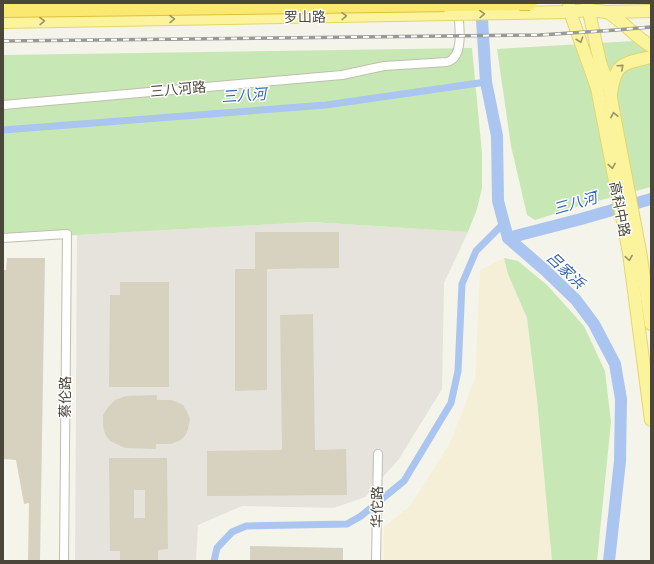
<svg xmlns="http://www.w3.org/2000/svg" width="654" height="564" font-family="'Space Grotesk','Noto Sans SC',sans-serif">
<rect width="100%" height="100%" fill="#f5f4eb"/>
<path fill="#f6efd7" d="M504,258l4,16 19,44 10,82 15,161h-169l1,-34 26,-21 40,-63 25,-64 5,-109z"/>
<path fill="#e5e3dc" d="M311,222l157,10 -24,51 -2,106 -43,70 -34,38 -31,11 -92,-2 -44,19 -2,36h-121l2,-326z"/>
<g fill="#c7e8b5">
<path d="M651,40v147l-65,17 -51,16 -8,-5 -16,-69 -14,-97z"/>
<path d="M472,48l10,105v35l-5,21 -9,23 -157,-10 -234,13 -74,7v-187z"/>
<path d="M504,258l14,3 29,24 37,41 21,45 6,51 -14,139h-45l-15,-161 -10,-82 -19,-44z"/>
</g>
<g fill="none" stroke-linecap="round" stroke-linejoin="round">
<g stroke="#a9c5f0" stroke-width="7">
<path d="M3,130l323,-25 160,-23"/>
<path d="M214,561l3,-13 15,-16 14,-6 101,-2 14,-8 43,-35 47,-78 7,-32 4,-87 14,-33 28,-28"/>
</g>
<g stroke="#a9c5f0" stroke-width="12">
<path d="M481,4l5,78 11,54 1,65 10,37 38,33 30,29 18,24 21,40 6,35 -1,62 -11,100"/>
<path d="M508,238l73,-19 70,-20"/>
</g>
</g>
<g fill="#d7d2c0" fill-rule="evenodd">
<path d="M255,232h84v36l-72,1v121l-32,1v-122h20z"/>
<path d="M7,258h38l-5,303h-12l1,-58 -5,1 -8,-44 -13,-1v-189h3z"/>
<path d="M120,282h49v105h-60l1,-92h10z"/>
<path d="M313,314l2,136 31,-1 1,46 -140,1v-45l75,-1 -2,-135z"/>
<path d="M157,395v5h14l6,2 6,3 4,7 3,7 -2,10 -3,7 -6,5 -8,3h-15v5l-31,-1 -15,-7 -5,-7 -2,-8v-11l5,-8 7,-7 11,-4z"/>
<path d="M109,458h58l1,91 -10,1v11h-38v-10h-10zM134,490h11v28h-11z"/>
<path d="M250,546l93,2v13h-93z"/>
</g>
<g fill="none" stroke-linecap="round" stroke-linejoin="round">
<g stroke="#c1bead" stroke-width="10">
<g id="street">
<path d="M3,105l339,-30 42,-9 63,-4c18,-5 12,-38 11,-52"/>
<path d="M3,238l64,-4 -3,327"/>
<path d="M376,561l2,-107"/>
</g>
</g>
<g stroke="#e3d66c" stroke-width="14">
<g id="primary">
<path d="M569,3l1,9 27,76 32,165 22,167"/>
<path d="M587,3l13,59 9,25 6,33 25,131 11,73"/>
<path d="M607,12c16,9 28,25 44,34"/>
<path d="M514,13l53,-1 21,-2 19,2 44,-1"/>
<path d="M3,22l447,-8"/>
<path d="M611,93c5,-31 11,-29 40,-36"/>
</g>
</g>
<use href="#street" stroke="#fff" stroke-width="8"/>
<use href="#primary" stroke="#fcf49d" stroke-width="12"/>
<g stroke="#999" stroke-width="3.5">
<path id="rail" d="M3,41l537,-6 76,-5 35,-3"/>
</g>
<use href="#rail" stroke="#fff" stroke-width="2" stroke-dasharray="6" stroke-linecap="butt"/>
<g stroke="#e3d66c" stroke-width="14" stroke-linecap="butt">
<path id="primary-bridge" d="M450,14l64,-1"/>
</g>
<g stroke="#dcc13f" stroke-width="16" stroke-linecap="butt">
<path id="highway-bridge" d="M3,10l527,-7"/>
</g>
<use href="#primary-bridge" stroke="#fcf49d" stroke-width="12"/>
<use href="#highway-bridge" stroke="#fbe870" stroke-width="14"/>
</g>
<defs><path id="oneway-chevron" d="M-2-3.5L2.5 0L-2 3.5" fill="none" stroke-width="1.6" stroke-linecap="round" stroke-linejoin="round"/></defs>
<g stroke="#9a9466">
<use href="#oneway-chevron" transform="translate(482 14) rotate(-1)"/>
<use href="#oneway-chevron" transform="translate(344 16) rotate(-1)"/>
<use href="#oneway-chevron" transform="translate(172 19) rotate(-1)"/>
<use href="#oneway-chevron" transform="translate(42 21) rotate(-1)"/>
<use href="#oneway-chevron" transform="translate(580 40) rotate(71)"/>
<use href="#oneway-chevron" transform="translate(621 67) rotate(-42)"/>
<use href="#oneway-chevron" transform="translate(614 115) rotate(-102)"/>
<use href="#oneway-chevron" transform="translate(612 166) rotate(80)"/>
<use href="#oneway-chevron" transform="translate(629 258) rotate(81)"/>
</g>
<g text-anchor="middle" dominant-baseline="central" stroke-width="3" stroke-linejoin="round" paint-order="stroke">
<g font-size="14" fill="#4a4639" stroke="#fff">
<text transform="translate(305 17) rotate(-1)">罗山路</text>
<text transform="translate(178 89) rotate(-5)">三八河路</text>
<text transform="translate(620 209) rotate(79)">高科中路</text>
<text transform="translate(65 397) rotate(-89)">蔡伦路</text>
<text transform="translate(377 507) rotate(-89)">华佗路</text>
</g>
<g font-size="15" font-style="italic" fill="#3264b5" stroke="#fff">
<text transform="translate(244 95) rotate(-4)">三八河</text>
<text transform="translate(575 203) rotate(-16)">三八河</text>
<text transform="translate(566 270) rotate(43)">吕家浜</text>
</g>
</g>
<rect width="654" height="564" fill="none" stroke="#4a4639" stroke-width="8"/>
</svg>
